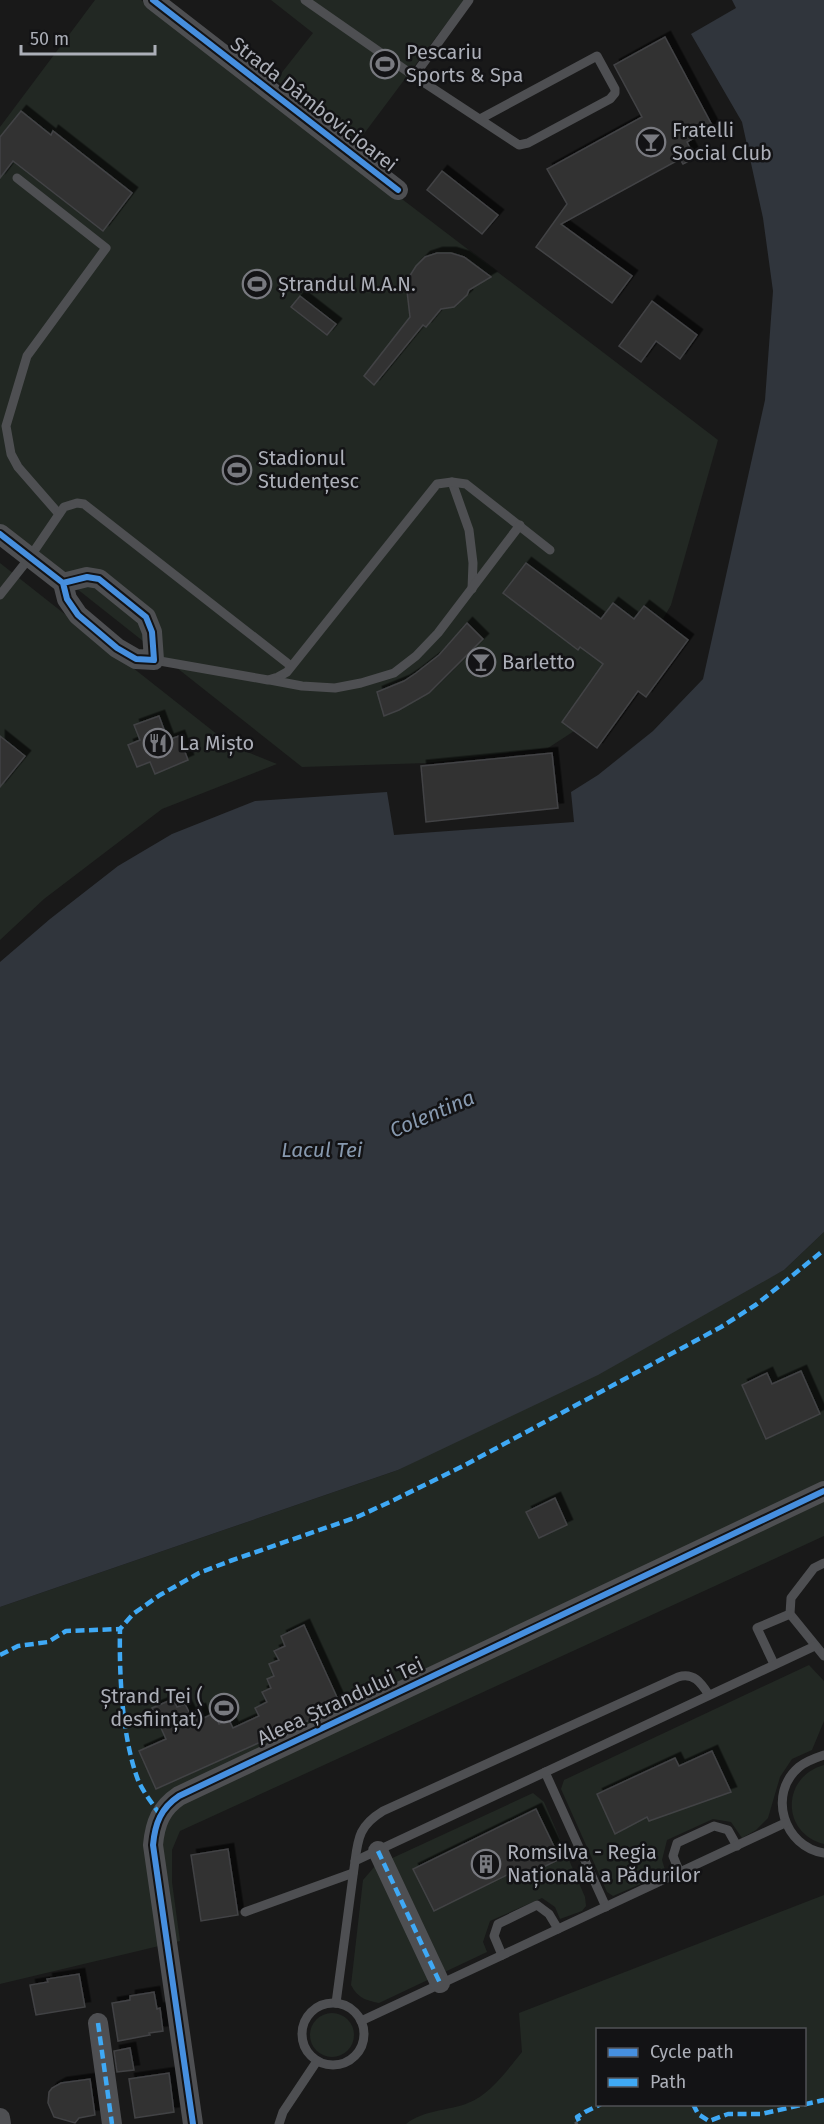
<svg xmlns="http://www.w3.org/2000/svg" width="824" height="2124" font-family="'Fira Sans',sans-serif">
<defs>
<filter id="shadow"><feDropShadow dx="5.5" dy="-5.5" stdDeviation="0" flood-color="#0009"/></filter>
</defs>
<rect width="100%" height="100%" fill="#191919"/>
<g fill="#222823" fill-rule="evenodd">
<path d="M95,0h46l577,440 -47,165 -24,42 -59,75 -40,26 -121,15 -125,4 -302,-239v-401z"/>
<path d="M271,0h193l-107,143 -81,-63 37,-47z"/>
<path d="M0,563l232,183 45,18 -115,45 -118,90 -44,41z"/>
<path d="M824,1232v304l-644,295 -8,19v32l8,59 -180,43v-377l398,-137 386,-200z"/>
<path d="M809,1665l15,16v40l-12,29 -20,9 -12,18 -12,41 -12,12 -14,8 -11,-16 -18,-3 -46,21 -5,20 4,13 -53,23 -6,-4 -46,-103 3,-9z"/>
<path d="M824,1765v79c-43,-11 -43,-67 0,-79z"/>
<path d="M533,1793l11,9 41,95 1,9 -4,5 -22,8 -5,-12 -13,-9 -52,23 -7,21 4,10 -108,51c-14,-3 -21,-5 -28,-18l12,-105 12,-14z"/>
<path d="M824,1895v229h-418c17,-14 42,-13 62,-21 23,-9 39,-33 54,-51l-3,-39zM598,2030h206v74h-206z"/>
<circle cx="332" cy="2035" r="22"/>
</g>
<path fill="#30353c" d="M732,0h92v1232l-40,38 -186,105 -200,95 -398,137v-645l50,-43 68,-53 54,-32 83,-33 132,-9 7,43 180,-13 -3,-30 27,-17 55,-44 50,-52 62,-279 8,-109 -10,-73 -21,-96 -51,-88 45,-26z"/>
<g fill="#323233" stroke="#424345" stroke-width="1.5" filter="url(#shadow)">
<path d="M665,37l48,90 -26,15 8,16 -12,6 -3,-5 -119,65 71,52 -20,27 -76,-56 31,-43 -20,-35 95,-52 -28,-52z"/>
<path d="M21,111l30,24 2,-4 79,62 -29,38 -90,-70 -13,17v-41z"/>
<path d="M442,171l56,44 -16,19 -55,-44z"/>
<path d="M437,253h14l13,4 27,20 -22,13 -2,5 -13,12 -13,2 -15,18 -3,-2 -49,60 -10,-9 46,-59 -3,-26 2,-14 7,-11 9,-9z"/>
<path d="M300,296l36,28 -9,11 -36,-28z"/>
<path d="M652,301l45,34 -17,24 -24,-18 -15,21 -22,-16z"/>
<path d="M526,563l75,56 12,-16 21,16 10,-13 44,34 -42,57 -8,-6 -41,57 -35,-26 41,-58 -23,-17 -2,3 -75,-57z"/>
<path d="M467,623l16,16 -54,54 -30,17 -15,6 -7,-24 27,-11 12,-8 23,-18z"/>
<path d="M159,716l9,24 11,-4 9,24 -33,14 -5,-12 -13,5 -9,-22 12,-5 -6,-15z"/>
<path d="M0,736l25,20 -25,31z"/>
<path d="M552,753l6,55 -132,14 -5,-56z"/>
<path d="M801,1371l19,43 -54,25 -24,-54 25,-12 5,11z"/>
<path d="M555,1498l12,27 -28,13 -13,-26z"/>
<path d="M304,1625l37,81 -185,83 -17,-38 27,-12 -14,-31 21,-9 4,8 8,-3 5,10 10,-5 4,9 10,-5 5,11 10,-4 4,8 26,-12 -4,-8 12,-6 -5,-10 9,-4 -4,-9 7,-3 -5,-12 10,-4 -5,-9 11,-5 -4,-10z"/>
<path d="M712,1751l19,41 -82,29 -2,-4 -32,17 -18,-40 78,-36 4,8z"/>
<path d="M536,1809l24,50 -43,21 -4,-8 -79,39 -21,-42z"/>
<path d="M228,1849l10,66 -37,6 -10,-66z"/>
<path d="M79,1974l6,33 -49,8 -6,-30 18,-3 -1,-3z"/>
<path d="M154,1992l3,17 3,-1 3,23 -14,2 1,2 -32,6 -6,-38 18,-3v-4z"/>
<path d="M130,2048l4,22 -17,2 -3,-21z"/>
<path d="M169,2073l5,39 -39,6 -6,-39z"/>
<path d="M90,2079l5,36 -16,3 -4,5 -21,-6 -6,-14 1,-11 3,-4 9,-5z"/>
</g>
<g fill="none" stroke-linecap="round" stroke-linejoin="round">
<path stroke="#4f5052" stroke-width="3" stroke-dasharray="3 4.5" stroke-linecap="butt" d="M575,2124l4,-3"/>
<g stroke="#4e4f52" stroke-width="9">
<path d="M305,0l109,76 105,69 9,-2 82,-44 5,-6v-4l-18,-33 -117,63"/>
<path d="M414,76l55,-76"/>
<path d="M17,178l89,70 -79,108 -21,70 5,28 7,13 41,47"/>
<path d="M452,482l17,48 4,33 -1,26"/>
<path d="M0,595l30,-38 34,-50 13,-4 7,1 207,162"/>
<path d="M154,660l114,20 10,-3 9,-5 150,-188 15,-2 14,2 84,66"/>
<path d="M270,680l32,6 33,2 26,-5 33,-10 22,-17 22,-23 82,-108"/>
<path d="M824,1563l-10,5 -23,30 -1,16 34,42"/>
<path d="M774,1664l-17,-36 33,-14"/>
<path d="M824,1755c-9,3 -18,6 -25,12 -32,27 -15,80 25,86"/>
<path d="M545,1772l61,135"/>
<path d="M355,1861c3,-24 5,-36 28,-50l295,-134c16,-5 23,6 31,18"/>
<path d="M680,1873l-7,-17 4,-13 37,-17 14,4 9,16"/>
<path d="M245,1912l108,-39"/>
<path d="M502,1955l-8,-19 4,-12 39,-19 12,9 9,15"/>
<circle cx="333" cy="2034" r="31"/>
<path d="M336,2003l19,-142 460,-215"/>
<path d="M361,2021l424,-198"/>
<path d="M279,2124l4,-12 34,-51"/>
</g>
<g stroke="#4e4f52" stroke-width="20">
<path d="M153,0l245,190"/>
<path d="M0,534l63,49 4,16 11,16 39,33 19,11 18,1 -2,-28 -6,-15 -47,-38 -12,-2 -24,6"/>
<path d="M378,1851l62,132"/>
<path d="M98,2023l14,101"/>
<path d="M0,2118l1,6"/>
<path d="M193,2124l-40,-279c2,-22 8,-37 26,-49l645,-305"/>
</g>
<g stroke="#3fa9f5" stroke-width="4.5" stroke-dasharray="9 4.5" stroke-linecap="butt">
<path d="M0,1655l18,-9 30,-4 18,-11 54,-2"/>
<path d="M160,1815c-7,-11 -17,-23 -22,-35 -16,-43 -19,-106 -18,-151l13,-15 27,-19 39,-22 31,-12 127,-44 37,-17 71,-35 256,-138 36,-23 67,-54"/>
<path d="M378,1851l62,132"/>
<path d="M98,2023l14,101"/>
<path d="M693,2104l5,10 11,7 19,-7h33l63,-14"/>
<path d="M579,2121l-2,-4 8,-5 16,-8"/>
</g>
<g stroke="#131315" stroke-width="10">
<g id="cycleway">
<path d="M153,0l245,190"/>
<path d="M0,534l63,49 4,16 11,16 39,33 19,11 18,1 -2,-28 -6,-15 -47,-38 -12,-2 -24,6"/>
<path d="M193,2124l-40,-279c2,-22 8,-37 26,-49l645,-305"/>
</g>
</g>
<use href="#cycleway" stroke="#468fdf" stroke-width="6"/>
</g>
<defs>
<g id="stadium-ring" transform="scale(1.5)"><circle r="9.5" fill="#131315" stroke="#797a80" stroke-width="1.5"/><path d="M0-5a6.5 5 0 1 0 0 10a6.5 5 0 1 0 0-10ZM-3.5-1.8h7v3.6h-7Z" fill="#797a80"/></g>
<g id="bar-ring" transform="scale(1.5)"><circle r="9.5" fill="#131315" stroke="#797a80" stroke-width="1.5"/><path d="M-6-5H6L.8 .8V4.5H3.5V6h-7V4.5H-.8V.8Z" fill="#797a80"/></g>
<g id="restaurant-ring" transform="scale(1.5)"><circle r="9.5" fill="#131315" stroke="#797a80" stroke-width="1.5"/><path d="M-5-6h1v4h1v-4h1v4h1v-4h1v5L-1.5 .5V6h-2V.5L-5-1ZM5-6V6H3V1.5H1.5Q1.5-4 5-6Z" fill="#797a80"/></g>
<g id="building-ring" transform="scale(1.5)"><circle r="9.5" fill="#131315" stroke="#797a80" stroke-width="1.5"/><path d="M-4-6H4V6H1V3H-1V6H-4ZM-2.5-4.3h1.7v1.8h-1.7ZM.8-4.3h1.7v1.8H.8ZM-2.5-1h1.7V.8h-1.7ZM.8-1h1.7V.8H.8Z" fill="#797a80"/></g>
</defs>
<g fill-rule="evenodd">
<use href="#stadium-ring" x="385" y="64"/>
<use href="#bar-ring" x="651" y="142"/>
<use href="#stadium-ring" x="257" y="284"/>
<use href="#stadium-ring" x="237" y="470"/>
<use href="#bar-ring" x="481" y="662"/>
<use href="#restaurant-ring" x="158" y="743"/>
<use href="#stadium-ring" x="224" y="1708"/>
<use href="#building-ring" x="486" y="1864"/>
</g>
<g text-anchor="middle" dominant-baseline="central" stroke-width="5" stroke-linejoin="round" paint-order="stroke">
<g font-size="20" fill="#acafb8" stroke="#131315" text-anchor="start">
<text x="406" y="52">Pescariu<tspan x="406" dy="23">Sports &amp; Spa</tspan></text>
<text x="672" y="130">Fratelli<tspan x="672" dy="23">Social Club</tspan></text>
<text x="278" y="284">Ștrandul M.A.N.</text>
<text x="258" y="458">Stadionul<tspan x="258" dy="23">Studențesc</tspan></text>
<text x="502" y="662">Barletto</text>
<text x="179" y="743">La Mișto</text>
<text x="203" y="1696" text-anchor="end">Ștrand Tei (<tspan x="203" dy="23">desființat)</tspan></text>
<text x="507" y="1852">Romsilva - Regia<tspan x="507" dy="23">Națională a Pădurilor</tspan></text>
</g>
<g font-size="20" fill="#acafb8" stroke="#131315">
<text transform="translate(314 104) rotate(38)">Strada Dâmbovicioarei</text>
<text transform="translate(340 1701) rotate(-25)">Aleea Ștrandului Tei</text>
</g>
<g font-size="21" font-style="italic" fill="#8799af" stroke="#131315">
<text transform="translate(432 1114) rotate(-23)">Colentina</text>
<text x="322" y="1150">Lacul Tei</text>
</g>
</g>
<rect x="596" y="2028" width="210" height="78" fill="#131315" stroke="#505156" stroke-width="1.5"/>
<rect x="608" y="2048" width="30" height="9" fill="#468fdf" stroke="#505156" stroke-width="1.5"/>
<text x="650" y="2058" font-size="18" fill="#acafb8">Cycle path</text>
<rect x="608" y="2078" width="30" height="9" fill="#3fa9f5" stroke="#505156" stroke-width="1.5"/>
<text x="650" y="2088" font-size="18" fill="#acafb8">Path</text>
<path d="M21 45v9h134v-9" fill="none" stroke="#acafb8" stroke-width="3"/>
<text x="30" y="45" font-size="18" fill="#acafb8" stroke="#131315" stroke-width="4.5" paint-order="stroke">50 m</text>
</svg>
